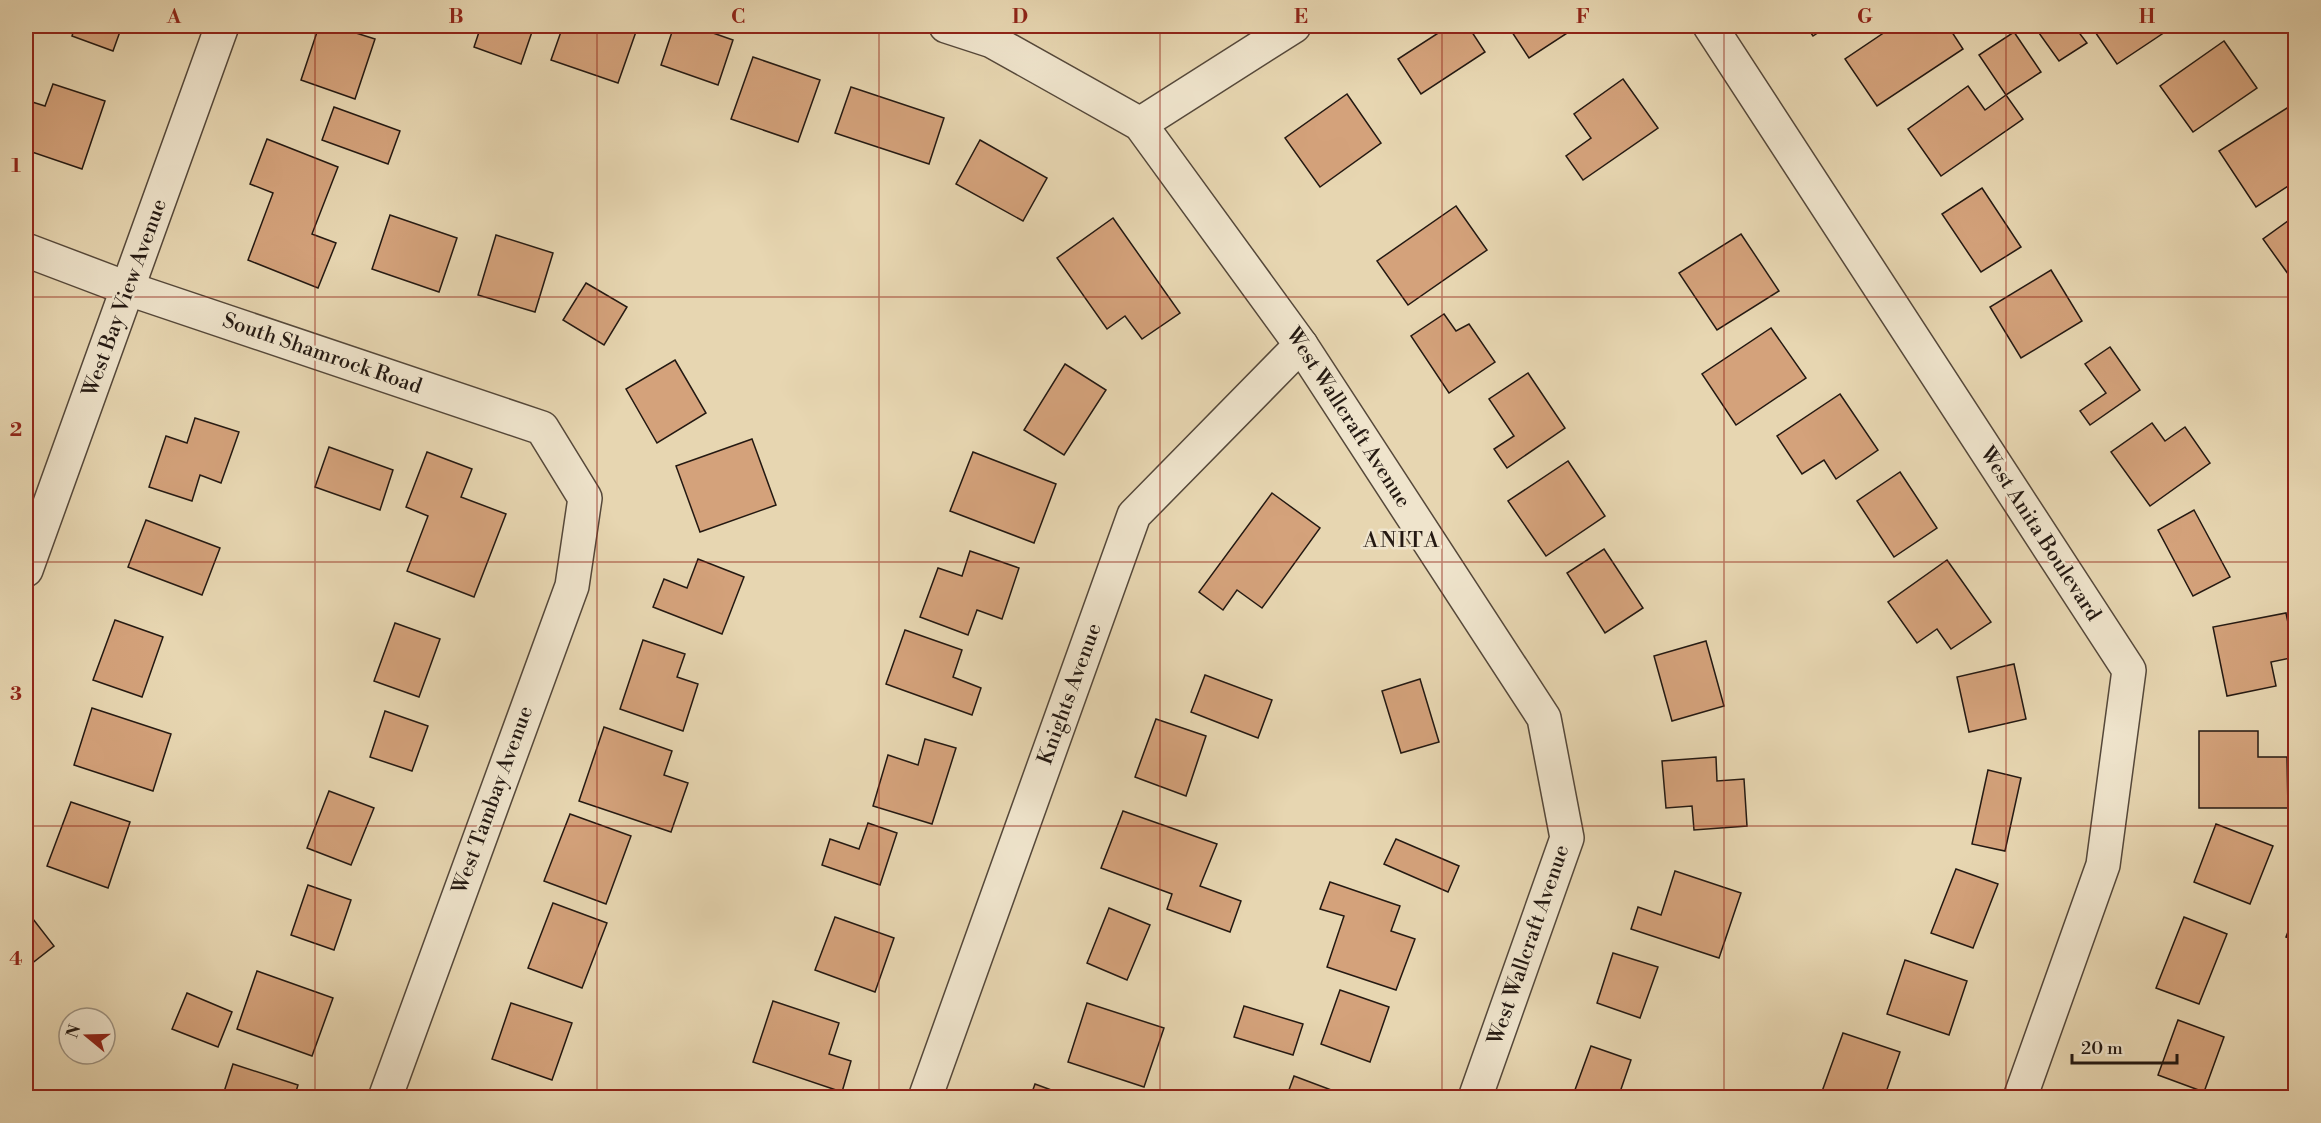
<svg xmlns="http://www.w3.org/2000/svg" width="2321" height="1123" font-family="'Libre Bodoni',serif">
<rect width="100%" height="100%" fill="#e7d6b1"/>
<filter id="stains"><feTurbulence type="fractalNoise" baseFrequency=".00333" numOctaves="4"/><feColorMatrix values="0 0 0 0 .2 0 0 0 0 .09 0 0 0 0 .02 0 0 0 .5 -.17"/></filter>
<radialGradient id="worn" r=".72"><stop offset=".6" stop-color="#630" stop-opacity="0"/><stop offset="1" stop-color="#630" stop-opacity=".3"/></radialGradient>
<g fill="#d4a27b" stroke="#241912" stroke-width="1.5">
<path d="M75,26h47l-9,25 -41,-15z"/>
<path d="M319,26h15l41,13 -20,60 -54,-19z"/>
<path d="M481,26h53l-13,38 -47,-17z"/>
<path d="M563,26h75l-20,57 -67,-23z"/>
<path d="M674,26h19l40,14 -15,45 -57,-20z"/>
<path d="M1449,26h19l17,26 -64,42 -23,-35z"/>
<path d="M1508,26h70l-49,32z"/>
<path d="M1806,26h22l-15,10z"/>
<path d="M1894,26h54l15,23 -86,57 -32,-47z"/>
<path d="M2034,26h40l13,17 -28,18z"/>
<path d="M2091,26h83l-57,38z"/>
<path d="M2014,32l27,40 -35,23 -27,-40z"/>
<path d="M2224,41l33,47 -64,44 -33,-46z"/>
<path d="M753,57l67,23 -22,62 -67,-23z"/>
<path d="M1623,79l35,49 -75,52 -17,-24 25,-18 -17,-24z"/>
<path d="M53,84l52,17 -23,68 -56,-19v-50l19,6z"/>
<path d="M1968,86l17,24 21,-15 17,24 -82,57 -33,-47z"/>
<path d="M851,87l93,31 -15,46 -94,-31z"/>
<path d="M1347,94l34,49 -61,44 -35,-49z"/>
<path d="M334,107l66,24 -12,33 -66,-24z"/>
<path d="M2287,108l9,12v61l-40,26 -37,-56z"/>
<path d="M267,139l71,28 -26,67 24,9 -18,45 -70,-28 25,-67 -23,-9z"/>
<path d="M980,140l67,38 -24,43 -67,-37z"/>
<path d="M1982,188l39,59 -40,25 -39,-58z"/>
<path d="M1456,206l31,44 -79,55 -31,-44z"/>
<path d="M390,215l67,23 -18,54 -67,-23z"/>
<path d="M2296,215v70l-33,-46z"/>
<path d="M1113,218l67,95 -38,26 -17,-23 -18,13 -50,-71z"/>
<path d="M1741,234l38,57 -62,39 -38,-57z"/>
<path d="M496,235l57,18 -18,59 -57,-17z"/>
<path d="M2051,270l31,51 -61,37 -31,-51z"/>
<path d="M586,283l41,24 -23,38 -41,-25z"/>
<path d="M1444,314l12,17 13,-7 26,38 -46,31 -38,-57z"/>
<path d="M1771,328l35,50 -70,47 -34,-51z"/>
<path d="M2110,347l30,43 -50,35 -10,-14 26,-18 -21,-29z"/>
<path d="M675,360l31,53 -49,30 -31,-54z"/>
<path d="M1065,364l41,26 -42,65 -40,-25z"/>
<path d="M1528,373l37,55 -58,40 -13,-19 20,-13 -25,-37z"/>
<path d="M1840,394l38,56 -42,29 -12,-19 -22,14 -25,-38z"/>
<path d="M195,418l44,14 -18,51 -21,-8 -8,26 -43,-14 17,-51 21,7z"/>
<path d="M2152,423l13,18 20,-14 25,36 -60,43 -39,-54z"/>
<path d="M752,439l24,66 -76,27 -24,-66z"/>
<path d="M329,447l64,23 -13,40 -65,-23z"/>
<path d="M427,452l45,17 -11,28 45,17 -32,83 -67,-26 21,-55 -22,-9z"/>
<path d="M973,452l83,32 -22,59 -84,-32z"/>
<path d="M1568,461l37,55 -59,40 -38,-55z"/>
<path d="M1900,472l37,56 -43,29 -37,-56z"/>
<path d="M1272,493l48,35 -58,80 -25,-18 -14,20 -24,-18z"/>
<path d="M2194,510l36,67 -37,19 -35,-66z"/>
<path d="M146,520l74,28 -18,47 -74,-28z"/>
<path d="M1604,549l39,59 -38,25 -38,-60z"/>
<path d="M970,551l49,17 -17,51 -25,-9 -9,25 -48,-18 18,-49 24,8z"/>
<path d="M698,559l46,18 -22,57 -69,-27 11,-28 23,9z"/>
<path d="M1947,560l44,62 -40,27 -14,-20 -20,14 -29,-41z"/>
<path d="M2286,613l9,44 -24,5 5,24 -49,10 -14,-69z"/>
<path d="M115,620l48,17 -21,60 -49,-17z"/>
<path d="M395,623l45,16 -21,58 -45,-16z"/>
<path d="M905,630l57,20 -9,27 28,11 -9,27 -86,-31z"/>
<path d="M643,640l42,14 -8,23 21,7 -15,47 -63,-22z"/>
<path d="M1706,641l18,65 -52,15 -18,-65z"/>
<path d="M2014,664l12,55 -57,13 -12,-55z"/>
<path d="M1205,675l67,25 -14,38 -67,-26z"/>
<path d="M1420,679l19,63 -38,11 -19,-62z"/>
<path d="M92,708l79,26 -18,57 -79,-26z"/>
<path d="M385,711l43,15 -16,45 -42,-14z"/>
<path d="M1156,719l50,17 -20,60 -51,-19z"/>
<path d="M604,727l68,24 -8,24 24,8 -17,49 -92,-31z"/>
<path d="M2199,731h59v26h29l1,51h-89z"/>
<path d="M925,739l31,9 -24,76 -59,-18 15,-51 30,10z"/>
<path d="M1716,757l1,24 27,-2 3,47 -53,4 -2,-24 -26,2 -4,-47z"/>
<path d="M1988,770l33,8 -16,73 -33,-7z"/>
<path d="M329,791l45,17 -23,57 -44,-17z"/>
<path d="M71,802l59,20 -22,66 -61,-22z"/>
<path d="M1123,811l94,33 -17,42 41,15 -11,31 -63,-23 5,-15 -71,-26z"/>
<path d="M570,814l61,22 -25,68 -62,-23z"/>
<path d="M868,823l29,10 -17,52 -58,-20 8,-26 29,10z"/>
<path d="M2216,824l57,22 -23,58 -56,-22z"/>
<path d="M1396,839l63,27 -11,26 -64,-28z"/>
<path d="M1956,869l42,15 -25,64 -42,-15z"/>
<path d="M1675,871l66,22 -22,65 -88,-29 7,-22 23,8z"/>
<path d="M1330,882l70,24 -9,25 24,8 -19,51 -69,-23 17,-51 -24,-7z"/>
<path d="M308,885l43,15 -17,50 -43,-15z"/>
<path d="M553,903l54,20 -25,65 -54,-20z"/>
<path d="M1109,908l41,17 -23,55 -40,-17z"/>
<path d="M26,910l28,36 -28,22z"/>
<path d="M2296,910v30l-10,-3z"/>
<path d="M835,917l59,21 -19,54 -60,-22z"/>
<path d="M2184,917l43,17 -28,70 -43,-16z"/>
<path d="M1613,953l45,14 -18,51 -43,-15z"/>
<path d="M1905,960l62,21 -18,54 -62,-21z"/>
<path d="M257,971l76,27 -21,58 -75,-27z"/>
<path d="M1340,990l49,17 -19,55 -49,-18z"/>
<path d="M187,993l45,19 -14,35 -46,-18z"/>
<path d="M773,1001l66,22 -10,31 22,7 -9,31 -89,-30z"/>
<path d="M511,1003l61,20 -20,57 -60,-21z"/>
<path d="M1087,1003l77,25 -20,59 -76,-25z"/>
<path d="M1244,1006l59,18 -10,31 -59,-18z"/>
<path d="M2178,1020l46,17 -20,55 -46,-17z"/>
<path d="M1843,1033l57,19 -16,46 -64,-1z"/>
<path d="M1591,1046l40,14 -13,38h-46z"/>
<path d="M233,1064l65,21 -4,13h-72z"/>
<path d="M1294,1076l56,21v1h-64z"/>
<path d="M1035,1084l38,14h-43z"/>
</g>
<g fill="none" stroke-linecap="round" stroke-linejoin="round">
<g stroke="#55483a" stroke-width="36">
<g id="street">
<path d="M946,26l46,15 148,83 161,221 243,373 23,120 -92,260"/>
<path d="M1710,26l419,644 -26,195 -83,233"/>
<path d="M1140,124l154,-98"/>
<path d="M26,250l103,39 413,139 43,70 -13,88 -187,512"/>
<path d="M26,570l196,-544"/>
<path d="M925,1098l209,-583 167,-170"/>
</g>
</g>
<use href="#street" stroke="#efe4cc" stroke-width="33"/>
</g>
<path fill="none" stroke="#8f2418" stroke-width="1.5" stroke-opacity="0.55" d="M315,26v1072M597,26v1072M879,26v1072M1160,26v1072M1442,26v1072M1724,26v1072M2006,26v1072M26,297h2270M26,562h2270M26,826h2270"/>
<g text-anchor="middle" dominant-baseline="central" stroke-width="5" stroke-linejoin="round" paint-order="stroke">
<g font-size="21" fill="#241912" stroke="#efe4cc">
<text transform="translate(125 298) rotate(-70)">West Bay View Avenue</text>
<text transform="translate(322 354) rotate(19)">South Shamrock Road</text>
<text transform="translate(1348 418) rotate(57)">West Wallcraft Avenue</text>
<text transform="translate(2040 534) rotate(57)">West Anita Boulevard</text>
<text transform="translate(1070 694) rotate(-70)">Knights Avenue</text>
<text transform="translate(493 800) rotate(-70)">West Tambay Avenue</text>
<text transform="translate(1529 945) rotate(-71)">West Wallcraft Avenue</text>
</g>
<g font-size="22" letter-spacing="1.5" fill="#241912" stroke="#efe4cc">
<text x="1402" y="540">ANITA</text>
</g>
</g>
<rect width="2321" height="1123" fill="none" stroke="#e7d6b1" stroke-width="66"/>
<g transform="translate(87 1036) rotate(289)"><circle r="28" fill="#efe4cc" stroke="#9e9382" stroke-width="1.5"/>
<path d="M0-4.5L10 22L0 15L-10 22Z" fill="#8f2418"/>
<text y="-9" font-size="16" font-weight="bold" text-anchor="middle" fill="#241912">N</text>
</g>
<path d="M2072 1054v9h105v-9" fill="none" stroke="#241912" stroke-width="3"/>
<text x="2081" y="1054" font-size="18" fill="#241912" stroke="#efe4cc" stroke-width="4.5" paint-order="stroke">20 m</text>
<rect x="33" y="33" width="2255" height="1057" fill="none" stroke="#8f2418" stroke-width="2"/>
<g font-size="20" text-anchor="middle" font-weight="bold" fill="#8f2418">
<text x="174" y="23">A</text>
<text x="456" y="23">B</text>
<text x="738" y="23">C</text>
<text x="1020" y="23">D</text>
<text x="1301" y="23">E</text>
<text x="1583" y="23">F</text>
<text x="1865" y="23">G</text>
<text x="2147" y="23">H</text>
<text x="16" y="172">1</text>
<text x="16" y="436">2</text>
<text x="16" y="700">3</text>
<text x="16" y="965">4</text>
</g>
<rect width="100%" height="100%" filter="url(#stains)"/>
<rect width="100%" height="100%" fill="url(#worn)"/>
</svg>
